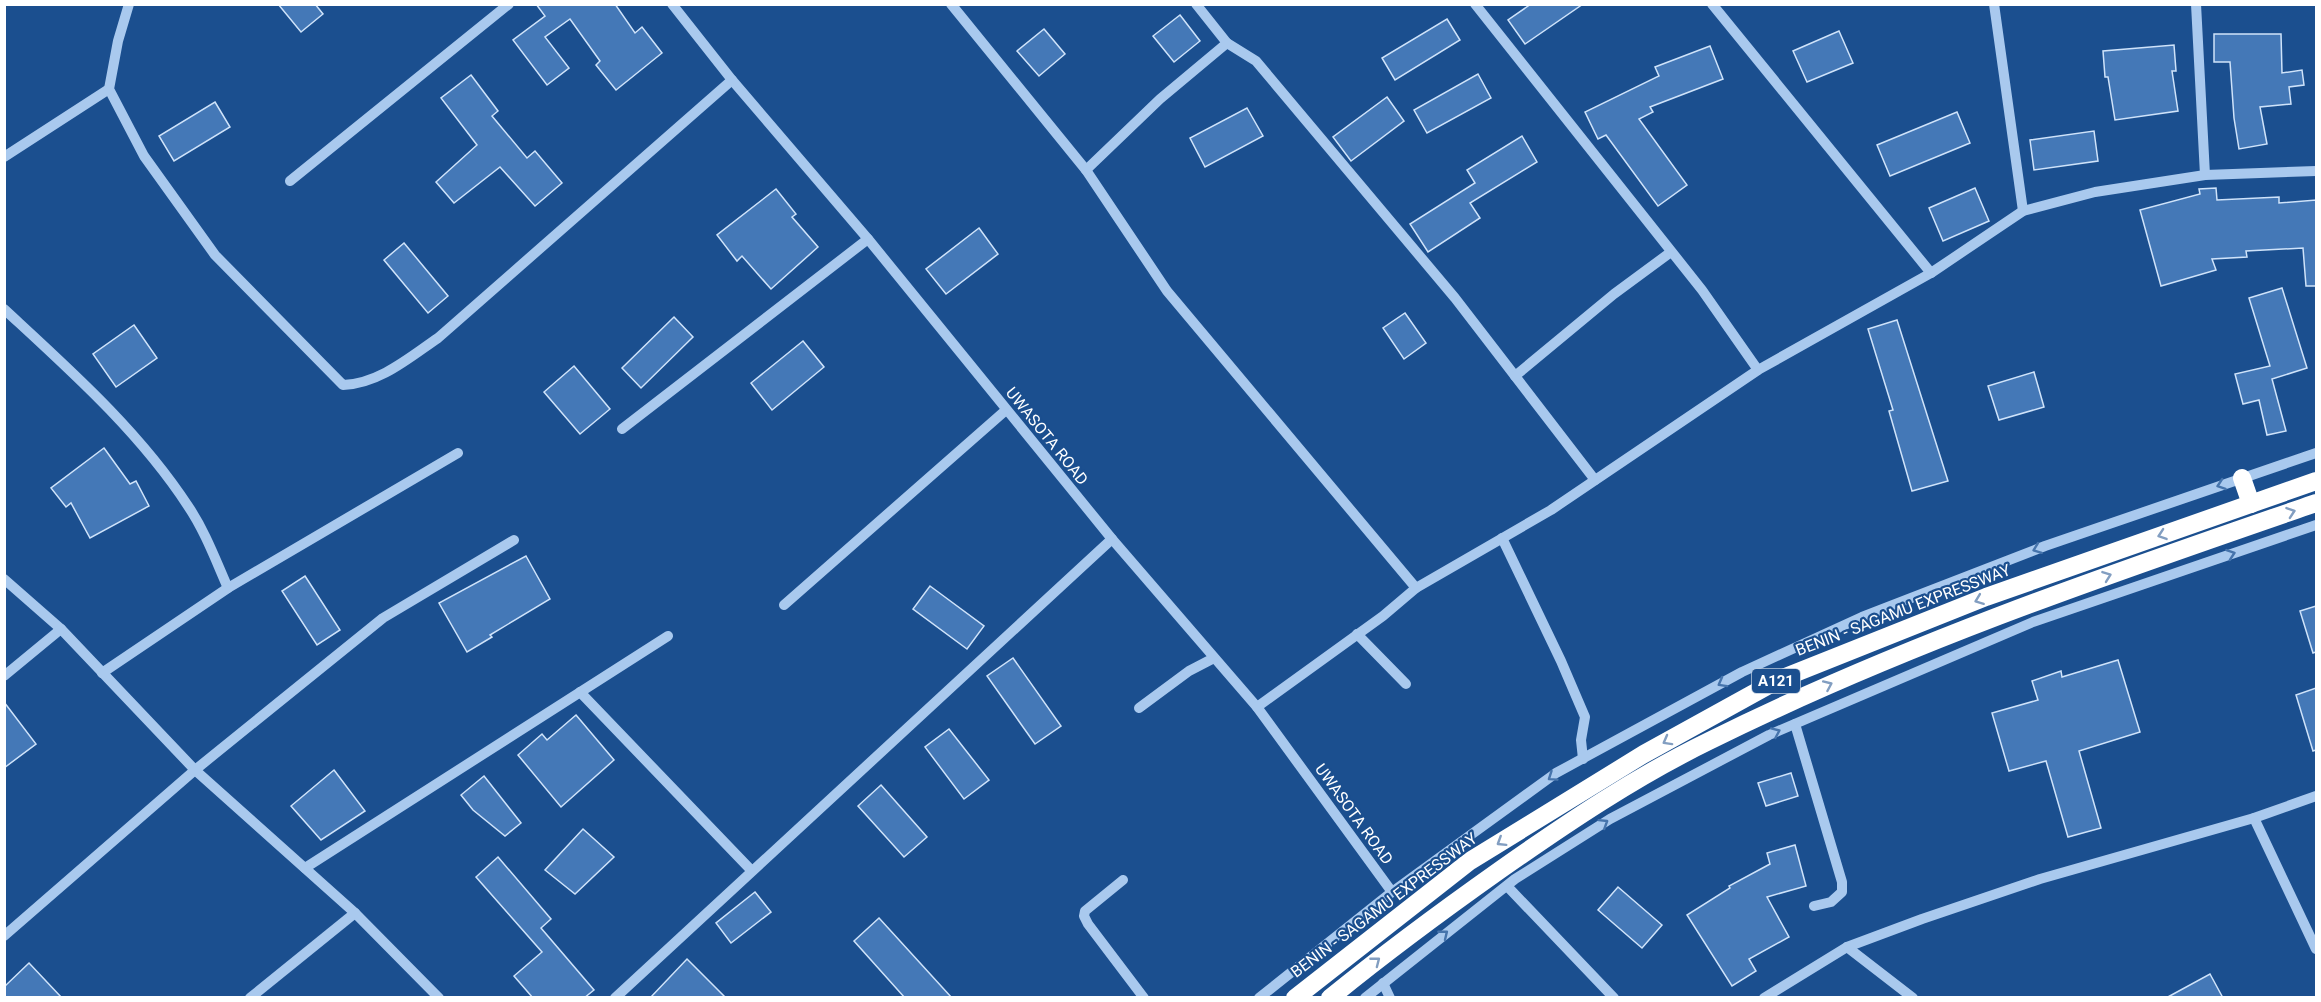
<svg xmlns="http://www.w3.org/2000/svg" width="2321" height="1002" font-family="Roboto,sans-serif">
<rect width="100%" height="100%" fill="#1b4f8f"/>
<g fill="#4478b7" stroke="#cfe3fa" stroke-width="1.5">
<path d="M278,4h37l8,10 -22,18z"/>
<path d="M536,4h79l20,29 7,-6 20,26 -46,37 -20,-25 4,-4 -30,-42 -25,18 24,31 -22,17 -34,-45 32,-24z"/>
<path d="M1531,4h52l-58,40 -17,-24z"/>
<path d="M1180,15l20,26 -26,21 -21,-26z"/>
<path d="M1447,19l13,21 -65,40 -13,-22z"/>
<path d="M1044,29l21,25 -26,22 -22,-25z"/>
<path d="M1839,31l14,32 -46,19 -14,-31z"/>
<path d="M2214,34h67l1,39 20,-3 2,15 -15,2 2,17 -31,3 7,37 -28,5 -5,-31 -4,-56h-16z"/>
<path d="M2174,45l2,26h-4l6,40 -63,9 -7,-43h-3l-2,-26z"/>
<path d="M1710,46l13,33 -73,28 3,5 -14,7 48,66 -29,21 -52,-71 -8,4 -13,-27 74,-36 -4,-9z"/>
<path d="M1478,74l13,24 -64,35 -13,-23z"/>
<path d="M471,75l27,36 -6,5 35,42 8,-7 27,32 -27,23 -35,-39 -46,36 -18,-21 41,-37 -36,-47z"/>
<path d="M1387,97l17,24 -53,40 -18,-24z"/>
<path d="M215,102l15,25 -56,34 -15,-25z"/>
<path d="M1247,108l16,28 -58,31 -15,-29z"/>
<path d="M1957,112l13,31 -80,33 -13,-31z"/>
<path d="M2094,131l4,30 -64,9 -4,-30z"/>
<path d="M1522,136l15,26 -67,41 10,15 -52,34 -18,-28 65,-41 -8,-13z"/>
<path d="M1975,188l14,33 -46,20 -14,-33z"/>
<path d="M2216,188l1,12 62,-3v6l37,-3v86h-10l-3,-38 -57,3 1,6 -35,2 4,11 -55,16 -21,-76 60,-16 -1,-5z"/>
<path d="M776,189l20,25 -4,3 26,30 -47,42 -29,-33 -5,5 -20,-26z"/>
<path d="M979,228l19,26 -52,40 -20,-25z"/>
<path d="M404,243l44,53 -20,17 -44,-53z"/>
<path d="M2282,288l25,80 -35,11 14,52 -19,4 -8,-35 -16,4 -8,-30 35,-8 -21,-68z"/>
<path d="M1405,313l21,30 -22,16 -21,-31z"/>
<path d="M674,317l19,20 -52,51 -19,-20z"/>
<path d="M1897,320l51,161 -36,10 -23,-80 4,-1 -25,-81z"/>
<path d="M134,325l23,33 -41,29 -23,-33z"/>
<path d="M803,341l21,26 -52,43 -21,-27z"/>
<path d="M574,366l36,43 -30,25 -36,-42z"/>
<path d="M2034,372l10,35 -45,13 -11,-34z"/>
<path d="M104,448l26,36 6,-3 13,25 -59,32 -19,-35 -5,4 -15,-19z"/>
<path d="M526,556l24,43 -60,36 2,2 -25,15 -28,-49z"/>
<path d="M305,576l35,54 -23,15 -35,-54z"/>
<path d="M930,586l54,40 -17,23 -54,-40z"/>
<path d="M2316,606v46l-3,1 -13,-42z"/>
<path d="M1013,658l48,68 -26,18 -48,-68z"/>
<path d="M2118,660l22,72 -61,19 22,77 -33,9 -22,-76 -37,10 -17,-58 46,-13 -6,-19 29,-10 1,6z"/>
<path d="M2316,688v62l-3,1 -17,-56z"/>
<path d="M4,702l32,42 -32,24z"/>
<path d="M576,715l38,45 -53,47 -43,-52 24,-21 5,6z"/>
<path d="M949,729l40,51 -25,19 -39,-52z"/>
<path d="M334,770l31,41 -44,29 -30,-34z"/>
<path d="M1791,773l7,23 -32,10 -8,-23z"/>
<path d="M484,776l37,47 -16,13 -32,-26 -12,-15z"/>
<path d="M881,785l46,52 -23,20 -46,-51z"/>
<path d="M583,829l31,28 -39,37 -30,-24z"/>
<path d="M1795,845l11,41 -39,11 22,40 -40,22 7,12 -24,15 -45,-71 43,-27 -1,-2 41,-22 -3,-11z"/>
<path d="M498,857l53,62 -10,9 53,62 -10,8h-51l-19,-22 28,-24 -66,-75z"/>
<path d="M1618,887l44,38 -20,23 -44,-38z"/>
<path d="M755,892l16,20 -40,31 -15,-20z"/>
<path d="M879,918l73,80h-47l-51,-57z"/>
<path d="M687,959l39,39h-76z"/>
<path d="M29,963l33,35h-58v-11z"/>
<path d="M2210,974l13,24h-57z"/>
</g>
<g fill="none" stroke-linecap="round" stroke-linejoin="round">
<g stroke="#a9c9ee" stroke-width="10">
<path d="M129,4l-11,37 -9,48 35,67 71,99 128,130c36,-1 67,-28 95,-47l294,-258"/>
<path d="M672,4l60,76 136,159 244,300 145,168 135,185"/>
<path d="M951,4l135,166 81,121 249,297"/>
<path d="M1196,4l31,39 29,18 199,237 140,182"/>
<path d="M1475,4l227,286 56,80"/>
<path d="M1712,4l219,269"/>
<path d="M1994,4l29,207"/>
<path d="M2196,4l9,171"/>
<path d="M4,157l105,-68"/>
<path d="M1086,170l74,-71 67,-56"/>
<path d="M290,181l219,-177"/>
<path d="M4,309c66,61 135,122 184,197 17,25 28,55 40,82"/>
<path d="M1515,376l99,-82 57,-42"/>
<path d="M622,429l246,-190"/>
<path d="M1502,538l59,123 24,56 -4,23 2,19"/>
<path d="M4,579l57,50 134,141 160,143 84,85"/>
<path d="M784,605l222,-195"/>
<path d="M1357,634l49,50"/>
<path d="M102,673l126,-85 230,-135"/>
<path d="M4,676l57,-47"/>
<path d="M580,692l171,178"/>
<path d="M1257,707l126,-91 33,-28 135,-78 207,-140 173,-97 92,-62 72,-19 110,-17 111,-4"/>
<path d="M1139,708l50,-37 25,-13"/>
<path d="M1795,724l47,158v10l-11,10 -17,4"/>
<path d="M2254,818l62,131"/>
<path d="M305,868l363,-232"/>
<path d="M1123,880l-38,31 -1,5 4,8 56,74"/>
<path d="M1507,886l107,112"/>
<path d="M4,936l191,-166 188,-152 131,-78"/>
<path d="M1847,947l66,51"/>
<path d="M1383,983l7,15"/>
<path d="M250,998l105,-85"/>
<path d="M615,998l497,-459"/>
<path d="M1259,998l133,-106 164,-119 186,-101 120,-55 183,-71 271,-93"/>
<path d="M1365,998l150,-119 95,-60 159,-84 264,-113 283,-97"/>
<path d="M1764,998l83,-51 75,-28 118,-40 214,-61 62,-22"/>
</g>
<g stroke="#fff" stroke-width="18">
<path d="M2242,478l9,26"/>
<path d="M1295,998l175,-137 174,-107 134,-74 208,-83 330,-116"/>
<path d="M1330,998c55,-45 112,-87 170,-128 67,-47 135,-93 209,-129 195,-97 401,-167 607,-238"/>
</g>
</g>
<defs><path id="oneway-chevron" d="M-2-3.5L2.5 0L-2 3.5" fill="none" stroke-width="1.6" stroke-linecap="round" stroke-linejoin="round" transform="scale(1.5)"/></defs>
<g stroke="#4674ac">
<use href="#oneway-chevron" transform="translate(2221 485) rotate(161)"/>
<use href="#oneway-chevron" transform="translate(2037 549) rotate(159)"/>
<use href="#oneway-chevron" transform="translate(2231 554) rotate(-19)"/>
<use href="#oneway-chevron" transform="translate(1722 683) rotate(151)"/>
<use href="#oneway-chevron" transform="translate(1776 732) rotate(-24)"/>
<use href="#oneway-chevron" transform="translate(1552 777) rotate(146)"/>
<use href="#oneway-chevron" transform="translate(1604 823) rotate(-32)"/>
<use href="#oneway-chevron" transform="translate(1444 934) rotate(-39)"/>
</g>
<g stroke="#829ec1">
<use href="#oneway-chevron" transform="translate(2291 512) rotate(-19)"/>
<use href="#oneway-chevron" transform="translate(2162 535) rotate(161)"/>
<use href="#oneway-chevron" transform="translate(2107 576) rotate(-20)"/>
<use href="#oneway-chevron" transform="translate(1979 600) rotate(159)"/>
<use href="#oneway-chevron" transform="translate(1828 685) rotate(-24)"/>
<use href="#oneway-chevron" transform="translate(1667 741) rotate(151)"/>
<use href="#oneway-chevron" transform="translate(1501 842) rotate(148)"/>
<use href="#oneway-chevron" transform="translate(1376 961) rotate(-38)"/>
</g>
<g text-anchor="middle" dominant-baseline="central" stroke-width="4.5" stroke-linejoin="round" paint-order="stroke">
<rect fill="#1b4f8f" stroke="#bbcadd" stroke-width="1.5" x="1752" y="669" width="48" height="24" rx="4.5"/>
<g font-size="15" font-weight="bold" fill="#fff">
<text x="1776" y="681">A121</text>
</g>
<g font-size="16" fill="#fff" stroke="#1b4f8f">
<text transform="translate(1047 436) rotate(51)">UWASOTA ROAD</text>
<text transform="translate(1903 610) rotate(-21)">BENIN - SAGAMU EXPRESSWAY</text>
<text transform="translate(1354 814) rotate(54)">UWASOTA ROAD</text>
<text transform="translate(1384 905) rotate(-37)">BENIN - SAGAMU EXPRESSWAY</text>
</g>
</g>
<rect width="2321" height="1002" fill="none" stroke="#ffffff" stroke-width="12"/>
</svg>
